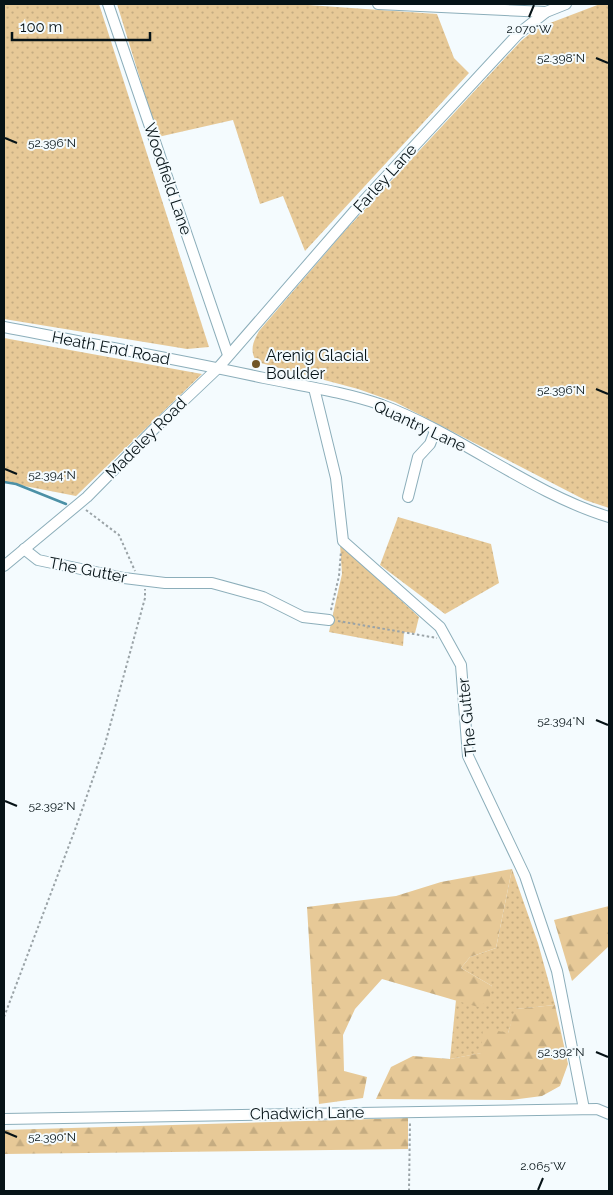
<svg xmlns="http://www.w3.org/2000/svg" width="613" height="1195" font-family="Raleway,sans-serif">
<defs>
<pattern id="grass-dots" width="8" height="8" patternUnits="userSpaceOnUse" patternTransform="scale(1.25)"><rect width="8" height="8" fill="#e7c997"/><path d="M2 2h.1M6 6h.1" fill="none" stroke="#c5ac81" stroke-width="1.8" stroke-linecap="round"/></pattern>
<pattern id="forest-firs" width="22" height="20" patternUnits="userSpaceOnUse" patternTransform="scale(1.25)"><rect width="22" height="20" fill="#e7c997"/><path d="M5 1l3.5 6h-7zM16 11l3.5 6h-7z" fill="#c5ac81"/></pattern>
</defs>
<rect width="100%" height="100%" fill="#f4fbfe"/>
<g fill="url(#grass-dots)">
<path d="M4,4h95l110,343 -22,2 -183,-30z"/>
<path d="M117,4h177l143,10 17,44 15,15 -164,178 -22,-55 -23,8 -27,-84 -75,17z"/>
<path d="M600,4h9v504l-24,-8 -190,-98 -37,-13 -101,-27c-8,-11 -4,-20 2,-31l84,-98 178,-192 16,-13z"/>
<path d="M4,338l198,36 -126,122 -72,-14z"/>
<path d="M398,517l93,27 8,39 -54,31 -65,-49z"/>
<path d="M340,544l79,73 -4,16 -11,-1 -1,14 -74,-14 13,-58z"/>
<path d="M512,869l26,74 17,62 -39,4 -8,24 -26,20 -32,6 6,-59 22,6 14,-20 -31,-18 9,-11 26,-9z"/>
</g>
<g fill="url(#forest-firs)">
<path d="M512,869l-16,79 -26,9 -9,11 31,18 -3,14 -11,7 -96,-28 -27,30 -12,26 1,36 23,6 -4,21 -44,6 -12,-197 89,-11 45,-14z"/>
<path d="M609,906v40l-37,35 -18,-61z"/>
<path d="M555,1005l13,59 -8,22 -18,10 -31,4 -135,-1 15,-32 22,-11 37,3 31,-6 2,-25 25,5 7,-24z"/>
<path d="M408,1118v31l-404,5v-24z"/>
</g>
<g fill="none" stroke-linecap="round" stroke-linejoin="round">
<path stroke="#4b90a6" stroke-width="2.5" d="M4,482l12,2 50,20"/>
<g stroke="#8caeba" stroke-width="12">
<g id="minor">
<path d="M108,4l120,351"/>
<path d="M378,4l168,8"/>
<path d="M4,327c87,17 174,32 260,51 39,8 80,14 118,27 78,29 148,88 227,112"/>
<path d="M314,388l22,90 7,63 97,86 21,38 7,91 57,120 32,95 27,138"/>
<path d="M408,497l10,-40 12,-13 5,-13"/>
<path d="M24,549l14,11 86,18 41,5h47l51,14 40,20 26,3"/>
<path d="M4,566l83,-69 72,-73 59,-56 139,-160 161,-174 28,-22 20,-8"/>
<path d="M4,1119l593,-10 12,5"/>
</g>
</g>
<g stroke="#9aa3a7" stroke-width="2" stroke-dasharray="2.5 2.5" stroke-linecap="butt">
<path d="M86,510l33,25 16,36"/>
<path d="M331,610l8,-34 2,-25"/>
<path d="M338,621l99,17"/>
<path d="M4,1017l72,-190 29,-83 40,-146v-9"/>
<path d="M409,1191l1,-70"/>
</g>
<use href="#minor" stroke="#fff" stroke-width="10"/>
</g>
<path fill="none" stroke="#061317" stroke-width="2" d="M529,17l5,-12M596,58l12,5M5,138l12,5M596,389l12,5M5,469l12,5M596,720l12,5M5,801l12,5M596,1052l12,5M5,1132l12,5M538,1190l5,-12"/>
<circle fill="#705627" stroke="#f4fbfe" stroke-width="2" cx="256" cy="364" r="5"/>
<g text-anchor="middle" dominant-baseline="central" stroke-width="4" stroke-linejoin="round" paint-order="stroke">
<g font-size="16" fill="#061317" stroke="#f4fbfe">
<text transform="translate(385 178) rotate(-48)">Farley Lane</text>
<text transform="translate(168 179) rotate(71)">Woodfield Lane</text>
<text transform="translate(111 348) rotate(11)">Heath End Road</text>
<text transform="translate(420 426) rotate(25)">Quantry Lane</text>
<text transform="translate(146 438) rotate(-45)">Madeley Road</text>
<text transform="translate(88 570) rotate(11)">The Gutter</text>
<text transform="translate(467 717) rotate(-96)">The Gutter</text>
<text transform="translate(307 1113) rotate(-1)">Chadwich Lane</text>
</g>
<g font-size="16" fill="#061317" stroke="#f4fbfe" text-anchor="start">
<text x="266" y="355">Arenig Glacial<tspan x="266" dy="18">Boulder</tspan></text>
</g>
</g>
<g font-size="12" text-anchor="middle" fill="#061317" stroke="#f4fbfe" stroke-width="4" stroke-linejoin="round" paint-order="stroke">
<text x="529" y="33">2.070°W</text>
<text x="561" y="62">52.398°N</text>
<text x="52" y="147">52.396°N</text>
<text x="561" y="394">52.396°N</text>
<text x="52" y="479">52.394°N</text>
<text x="561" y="725">52.394°N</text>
<text x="52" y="810">52.392°N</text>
<text x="561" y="1056">52.392°N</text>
<text x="52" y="1141">52.390°N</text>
<text x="543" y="1170">2.065°W</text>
</g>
<rect width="613" height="1195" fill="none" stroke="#061317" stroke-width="10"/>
<path d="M12 32v8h138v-8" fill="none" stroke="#061317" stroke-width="2.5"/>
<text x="20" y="32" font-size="15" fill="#061317" stroke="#f4fbfe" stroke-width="4" paint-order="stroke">100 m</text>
</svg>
